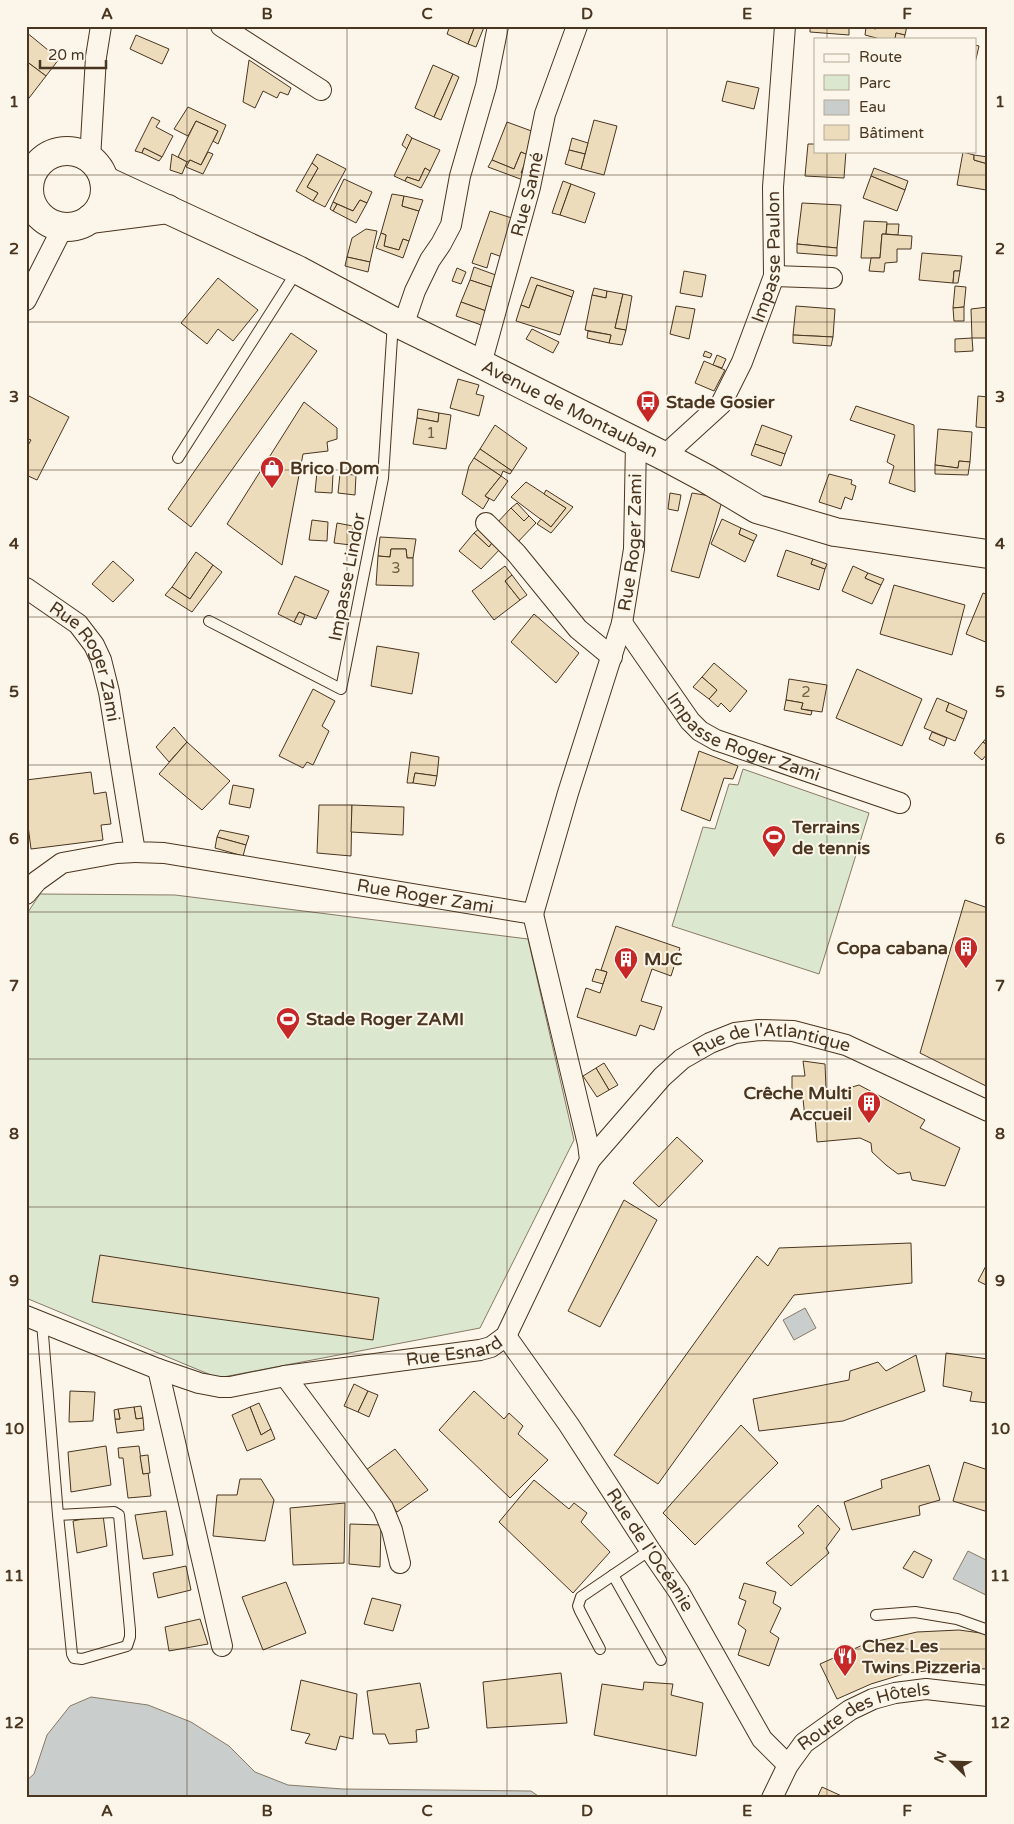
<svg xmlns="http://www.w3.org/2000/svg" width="1014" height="1824" font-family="'Varela Round',sans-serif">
<rect width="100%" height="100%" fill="#fbf6e9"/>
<g fill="#dce7d0" stroke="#887966">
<path d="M743,769l126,44 -50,161 -147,-48 31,-99 12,2 14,-45 9,1z"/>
<path d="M40,894l135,1 353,44 46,201 -94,188 -262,50 -192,-80v-383z"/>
</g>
<g fill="#c9cecd" stroke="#887966">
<path d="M805,1308l11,20 -22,12 -11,-20z"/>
<path d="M968,1551l20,10v35l-35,-17z"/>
<path d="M91,1697l57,8 43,17 38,24 26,26 33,13 55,4 188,2 10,7h-515v-17l8,-7 13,-39 23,-29z"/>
</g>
<g fill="#ecdcbc" stroke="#4a3520">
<path d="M450,26h25l-7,18 -21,-10z"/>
<path d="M475,26l9,1 -8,20 -8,-3z"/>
<path d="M810,26h39v9l-39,-3z"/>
<path d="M877,26h30l-2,9 -9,-2 -1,6h-15l-15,-4 1,-8 10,2z"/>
<path d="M26,32l33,27 -13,17 -20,-15z"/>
<path d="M896,33l9,2 -1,4h-9z"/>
<path d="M136,35l33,14 -7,15 -32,-15z"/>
<path d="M975,45l4,1 -4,17z"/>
<path d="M249,60l42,28 -3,7 -8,-3 -3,6 -14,-7 -8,17 -12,-6z"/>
<path d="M26,61l20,15 -20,26z"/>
<path d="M433,65l20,9 -19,43 -19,-9z"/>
<path d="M453,74l6,3 -18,43 -7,-3z"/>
<path d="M727,81l32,7 -5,21 -32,-8z"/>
<path d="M188,107l38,18 -8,19 -5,-3 5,-10 -22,-10 -8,15 -14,-7z"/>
<path d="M152,117l8,4 -4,6 17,9 -11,21 -18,-9 -2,5 -7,-2z"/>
<path d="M594,120l23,6 -13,49 -23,-6z"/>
<path d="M196,121l22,10 -17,34 -11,-5 -3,2 -9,-5z"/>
<path d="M507,122l30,11 -9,22 -7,-3 -7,17 -22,-9z"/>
<path d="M407,134l5,4 -5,11 -5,-4z"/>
<path d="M412,138l28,12 -10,21 -5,-3 -6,13 -12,-4 -2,4 -11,-5z"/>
<path d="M572,138l16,5 -3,11 -16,-4z"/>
<path d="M808,144h7v7h31l-2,27 -39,-2z"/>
<path d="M144,148l18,9 -3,4 -17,-8z"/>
<path d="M569,150l16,4 -4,15 -16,-5z"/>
<path d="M208,152l5,2 -10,20 -17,-7 4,-7 11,5z"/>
<path d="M521,152l7,3 -7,18 5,1 -3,6 -35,-13 4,-7 22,9z"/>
<path d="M963,152l11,3v5l14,4v21l-2,5 -29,-5z"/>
<path d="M172,154l15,8 -5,12 -12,-4z"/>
<path d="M317,154l29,15 -21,38 -12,-6 5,-8 -11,-6 11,-19 -6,-5z"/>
<path d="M974,155l14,2v7l-14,-4z"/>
<path d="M312,163l6,5 -11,19 11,6 -5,8 -17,-10z"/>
<path d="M425,168l5,3 -9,17 -16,-7 2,-4 12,4z"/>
<path d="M874,168l34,13 -3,9 -34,-14z"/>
<path d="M871,176l34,14 -8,21 -34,-13z"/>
<path d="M344,179l28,13 -5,11 -7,-3 -7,11 -20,-9z"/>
<path d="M563,181l8,3 -11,31 -8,-2z"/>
<path d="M571,184l24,9 -10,30 -25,-8z"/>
<path d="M392,194l12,2 -2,10 17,5 -10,30 -6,-2 -4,11 -15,-4 2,-11 -5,-2z"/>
<path d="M404,196l19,4 -4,11 -17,-5z"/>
<path d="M360,200l7,3 -11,20 -23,-12 4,-7 16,7z"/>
<path d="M333,202l4,2 -4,7 -3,-2z"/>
<path d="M802,203l39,2 -4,43 -40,-4z"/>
<path d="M490,211l28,9 -13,38 -14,-5 -4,15 -15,-5z"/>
<path d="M864,221l23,1 -1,12h-4l-2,24h-19z"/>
<path d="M887,224h12l-1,11 -12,-1z"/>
<path d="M366,229l11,2 -7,31 -23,-5 5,-19z"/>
<path d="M381,233l5,2 -2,11 15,4 4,-11 6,2 -6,17 -27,-10z"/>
<path d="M882,234l30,2 -1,13h-14v13l-12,1 -1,9 -15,-1 2,-13h9z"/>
<path d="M797,244l40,4v8l-40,-3z"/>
<path d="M922,253l40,3 -2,15h-6l-1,12 -34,-3z"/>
<path d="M347,257l23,5 -2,10 -23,-6z"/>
<path d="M474,267l27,10 -4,12 -27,-9z"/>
<path d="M457,268l9,4 -5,12 -9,-3z"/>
<path d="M684,271l22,4 -4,22 -22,-4z"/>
<path d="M954,271h6l-2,12h-5z"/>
<path d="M531,277l43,14 -2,6 -35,-12 -8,23 -8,-3z"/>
<path d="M218,278l40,32 -25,31 -15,-12 -11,15 -26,-21z"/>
<path d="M470,280l27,9 -8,23 -28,-10z"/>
<path d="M537,285l35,12 -12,38 -44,-14 5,-16 8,3z"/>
<path d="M955,286l11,1 -2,20 -11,1z"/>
<path d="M594,288l13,3 -1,7 -14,-3z"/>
<path d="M607,291l16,3 -8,34 11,2 -4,15 -13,-2 2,-8 -26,-5 7,-35 14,3z"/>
<path d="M623,294l9,2 -6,34 -11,-2z"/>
<path d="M461,302l28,10 -5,14 -28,-10z"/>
<path d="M676,306l19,3 -6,30 -19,-5z"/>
<path d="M796,306l39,3 -2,28 -40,-2z"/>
<path d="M964,307v14h-10l-1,-13z"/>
<path d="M988,307v31h-16l-1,-29z"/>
<path d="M532,329l27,13 -6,11 -27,-14z"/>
<path d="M588,331l23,4 -2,8 -22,-5z"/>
<path d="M291,333l26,18 -126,176 -23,-18z"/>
<path d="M793,335l40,2 -2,9 -38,-3z"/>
<path d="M972,338l1,13 -18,1v-13z"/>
<path d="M705,351l7,3 -2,4 -7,-2z"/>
<path d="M717,355l9,4 -4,9 -9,-3z"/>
<path d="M704,361l21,9 -11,21 -19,-8z"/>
<path d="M458,379l21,6 -3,9 8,2 -5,20 -29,-8z"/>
<path d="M29,396l40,21 -32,63 -11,-5v-26l5,-9 -5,-2v-37z"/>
<path d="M978,396l10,1v31l-12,-1z"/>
<path d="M304,402l33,26v11l-10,3 1,9 -25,3 -21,111 -55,-41z"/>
<path d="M856,406l58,19 1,67 -26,-9 5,-17 -7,-4 8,-27 -45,-15z"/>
<path d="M418,409l21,4 -1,9 -21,-4z"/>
<path d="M439,413l12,2 -5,34 -33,-5 4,-26 21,4z"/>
<path d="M495,425l32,23 -15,23 -32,-22z"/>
<path d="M762,425l30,11 -7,18 -30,-10z"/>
<path d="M938,429l34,3 -2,30 -11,-1 -1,7 -23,-3z"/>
<path d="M755,444l30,10 -4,12 -30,-11z"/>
<path d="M480,449l32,22 -2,3 -7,-3 -2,5 -27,-18z"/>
<path d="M474,458l27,18 -16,20 4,3 -6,10 -21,-15 7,-28z"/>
<path d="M959,461l11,1 -2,13 -33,-1v-9l23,3z"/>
<path d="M317,472l16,2 -1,19 -17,-1z"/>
<path d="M340,474l16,1 -1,20 -17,-2z"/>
<path d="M829,474l23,6 -1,4 5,2 -4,14 -7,-3 -4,12 -22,-7z"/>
<path d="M501,476l7,5 -14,20 -9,-5z"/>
<path d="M526,482l40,26 -15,19 -40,-30z"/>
<path d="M546,490l27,17 -22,26 -14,-9 4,-5 10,8 15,-19 -22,-14z"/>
<path d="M670,493l11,2 -3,16 -10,-2z"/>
<path d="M692,493l31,5 -24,80 -28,-7z"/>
<path d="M517,503l12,13 -5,5 -13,-13z"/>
<path d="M511,508l13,13 5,-5 7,7 -21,22 -20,-20z"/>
<path d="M722,519l19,9 -2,6 15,7 -9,21 -34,-18z"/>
<path d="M312,520l16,2 -1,19 -18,-1z"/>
<path d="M337,523l16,3 -2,19 -17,-2z"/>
<path d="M481,527l14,12 -6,8 -15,-14z"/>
<path d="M741,528l16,7 -3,6 -15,-7z"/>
<path d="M474,533l15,14 6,-8 7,8 -21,22 -22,-18z"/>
<path d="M380,537l36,2 -3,19h-6l-1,-9h-15l-1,8 -12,-1z"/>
<path d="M391,549h15l1,9h6v28l-37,-1 2,-29 12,1z"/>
<path d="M786,550l27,9 -2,5 14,5 -6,21 -42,-14z"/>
<path d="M196,552l17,13 -23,34 -18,-12z"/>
<path d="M813,559l14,5 -2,5 -14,-5z"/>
<path d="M113,561l21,19 -21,22 -21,-18z"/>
<path d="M213,565l9,7 -30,40 -27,-17 7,-8 18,12z"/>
<path d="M505,566l7,9 -7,6 15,19 -26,20 -22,-29z"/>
<path d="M853,566l15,7 -3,5 16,7 -9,19 -30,-13z"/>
<path d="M868,573l16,6 -3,6 -16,-7z"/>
<path d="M512,575l15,20 -7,5 -15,-19z"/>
<path d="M295,576l34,15 -13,28 -17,-7 -5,10 -16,-8z"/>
<path d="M894,585l71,20 -13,50 -72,-21z"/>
<path d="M983,593l5,2v48l-22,-9z"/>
<path d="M299,612l6,3 -4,10 -7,-3z"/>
<path d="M534,614l45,39 -23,30 -45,-41z"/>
<path d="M377,646l42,7 -7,41 -41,-8z"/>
<path d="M714,663l33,28 -17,21 -9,-9 -3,4 -9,-8 8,-9 -15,-13z"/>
<path d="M857,669l65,30 -20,47 -66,-28z"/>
<path d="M702,677l15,13 -8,9 -16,-12z"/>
<path d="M789,679l38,6 -5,27 -21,-3 2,-6 -17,-3z"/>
<path d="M313,689l22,12 -13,25 7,5 -16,34 -6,-3 -4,6 -24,-12z"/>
<path d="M937,698l12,5 -3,8 18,8 -9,22 -31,-13z"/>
<path d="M786,700l17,3 -2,6 11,2 -1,4 -27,-5z"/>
<path d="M949,703l18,8 -3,8 -18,-8z"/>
<path d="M174,727l13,15 -18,20 -13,-15z"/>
<path d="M932,732l15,6 -3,8 -15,-7z"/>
<path d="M988,736v10l-5,-4z"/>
<path d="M187,742l43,39 -28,29 -43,-36z"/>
<path d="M983,742l5,4v7l-6,7 -8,-7z"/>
<path d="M699,751l39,15 -5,13 -9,-1 -14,43 -29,-11z"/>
<path d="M411,752l28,5 -2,19 -22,-3 -2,10h-6z"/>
<path d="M91,772l3,22 12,-2 5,32 -10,1 2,15 -72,9 -5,-39v-30z"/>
<path d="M415,773l22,3 -2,10 -22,-3z"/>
<path d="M233,785l21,4 -4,19 -21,-4z"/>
<path d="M319,805h33l-1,51 -34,-3z"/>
<path d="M352,805l52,2 -1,28 -52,-3z"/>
<path d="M220,830l29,6 -3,9 -29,-8z"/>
<path d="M217,837l29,8 -3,11 -28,-8z"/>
<path d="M965,900l23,8v179l-68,-34z"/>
<path d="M616,926l64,22 -9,28 -19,-7 -11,32 21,6 -8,23 -14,-5 -4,11 -59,-19 9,-29 14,5 7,-21 -6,-2z"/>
<path d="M596,969l11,3 -4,12 -11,-3z"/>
<path d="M803,1061l22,3 1,24 9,4 24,-7 66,35 -5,8 40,20 -15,38 -33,-6 -2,-8 -12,2 -12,-9 -14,-13 -1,-9 -11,-5 -43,4 -2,-25 -10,1 -2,-19 -11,-1v-22h13z"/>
<path d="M604,1063l14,22 -9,5 -13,-22z"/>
<path d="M596,1068l13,22 -12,7 -14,-21z"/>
<path d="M677,1137l26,24 -44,46 -26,-24z"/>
<path d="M624,1200l33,20 -57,107 -32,-16z"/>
<path d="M911,1243l1,40 -118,12 -136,189 -44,-29 143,-199 11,10 11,-18z"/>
<path d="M100,1255l279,43 -6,42 -281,-38z"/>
<path d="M988,1262v24l-10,-5z"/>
<path d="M946,1353l42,6v44l-18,-2 2,-9 -29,-6z"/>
<path d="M916,1355l9,36 -82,30 -84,10 -6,-32 96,-19 1,-9 28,-9 8,9z"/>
<path d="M354,1384l14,7 -10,21 -14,-6z"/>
<path d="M70,1391l25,1 -2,29 -24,1z"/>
<path d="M368,1391l10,4 -9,22 -11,-5z"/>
<path d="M474,1391l30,28 5,-6 14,13 -5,8 30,26 -38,38 -71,-68z"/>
<path d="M259,1403l12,26 -10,6 -11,-28z"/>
<path d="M141,1406l2,12 -7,1 -2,-12z"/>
<path d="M134,1407l2,12 7,-1 1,12 -27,3 -2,-14h5l-2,-10z"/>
<path d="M250,1407l11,28 10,-6 4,10 -28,12 -15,-36z"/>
<path d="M118,1409l2,10h-5l-1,-9z"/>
<path d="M741,1425l37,38 -83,82 -32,-32z"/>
<path d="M106,1446l5,39 -40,7 -3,-40z"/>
<path d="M139,1446l4,28 5,-1 3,23 -23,2 -5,-40h-4l-1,-10z"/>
<path d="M395,1449l33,41 -31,22 -31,-42z"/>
<path d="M148,1455l2,18 -7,1 -3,-18z"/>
<path d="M964,1462l24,8v42l-35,-11z"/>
<path d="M929,1465l11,35 -21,6 1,9 -68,15 -8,-28 38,-14 -1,-8z"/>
<path d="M240,1479h21l13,21 -9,41 -52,-5 4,-41h20z"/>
<path d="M534,1480l35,29 5,-6 13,10 -6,9 29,30 -37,41 -74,-71z"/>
<path d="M345,1503l-1,60 -51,2 -3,-57z"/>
<path d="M818,1505l22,24 -14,19 3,5 -38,33 -25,-23 38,-30 -6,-7z"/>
<path d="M166,1511l7,44 -30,4 -8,-44z"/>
<path d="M103,1515l4,31 -30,7 -4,-32z"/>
<path d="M350,1524l31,1 -1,42 -31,-3z"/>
<path d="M914,1551l18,9 -9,18 -20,-10z"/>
<path d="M186,1566l5,24 -33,8 -5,-25z"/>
<path d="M286,1582l20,51 -43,17 -21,-53z"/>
<path d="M744,1583l32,9 -3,11 8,5 -11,24 9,6 -10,28 -31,-11 8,-25 -8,-6 8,-23 -7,-3z"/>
<path d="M372,1598l29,7 -8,26 -29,-7z"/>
<path d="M200,1619l8,25 -39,7 -4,-24z"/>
<path d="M959,1630l29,4v35l-35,-1 -46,5 -36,11 -34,15 -17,-35 45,-20 52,-12z"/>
<path d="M561,1673l6,50 -80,5 -4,-46z"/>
<path d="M301,1680l56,14 -4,45 -13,-3 -4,14 -31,-7 5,-9 -19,-4z"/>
<path d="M644,1682l29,2 -2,11 32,8 -7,53 -102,-21 8,-51 41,6z"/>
<path d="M420,1683l9,45 -13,2 1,12 -28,2 -4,-10h-12l-6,-43z"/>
<path d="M822,1787l24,11h-29z"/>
</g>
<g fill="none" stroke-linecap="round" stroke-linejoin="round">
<g stroke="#4a3520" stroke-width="12">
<g id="service">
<path d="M178,458l119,-187"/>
<path d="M209,621l132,68 42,-211 10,-156"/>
<path d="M42,1323l16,192 14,139 2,4 8,1 45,-13 3,-9v-7l-11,-115 -5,-3 -56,3"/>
<path d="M613,1575l48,85"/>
<path d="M876,1615l39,-3 42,7 31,11"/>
<path d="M600,1649l-20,-38 -2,-5 3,-9 69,-47"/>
</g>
</g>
<g stroke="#4a3520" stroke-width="22">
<g id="minor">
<path d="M221,26l100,64"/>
<path d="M90,159l6,-102 5,-31"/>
<path d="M774,276l58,2"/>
<path d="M26,300l37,-73"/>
<path d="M403,326l12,-35 15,-31 11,-16 10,-19 9,-49 26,-90 12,-60"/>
<path id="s1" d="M481,364l49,-177 15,-73 32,-88"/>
<path id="s2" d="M664,456l57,-52 21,-42 32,-86 -1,-89 12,-161"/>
<path d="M486,523l30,30 62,76 34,28"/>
<path id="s3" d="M26,588l52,36 16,21 7,15 8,32 26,160 29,1 369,61 35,-121 54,-170 12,-74 2,-106"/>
<path id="s4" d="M622,623l68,98 10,10 16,9 184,63"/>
<path d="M26,894l11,-13 25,-18 55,-10 18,-1"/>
<path id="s5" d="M590,1160l72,-83 20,-18 28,-16 25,-10 24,-3 34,1 53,14 142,66"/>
<path id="s6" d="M26,1316l132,53 41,14 21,4h10l55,-11 195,-26 11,-3 15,-11 84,-176 -2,-16 -55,-230"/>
<path id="s7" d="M506,1336l63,89 81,125 29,42 83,147 26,26"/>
<path d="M158,1369l64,277"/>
<path d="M285,1376l98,132 9,22 8,33"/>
<path id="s8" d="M772,1798l16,-33 16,-22 46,-33 23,-11 22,-6 31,-4 62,7"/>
</g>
</g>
<g stroke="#4a3520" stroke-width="30">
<g id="secondary">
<circle cx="67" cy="189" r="38"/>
<path id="s9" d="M104,180l194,90 95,51 88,43 183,92 41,22 52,31 78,23 153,22"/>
<path d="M90,219l78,-10"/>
</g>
</g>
<use href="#service" stroke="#fbf6e9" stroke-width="10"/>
<use href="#minor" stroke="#fbf6e9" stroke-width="20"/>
<use href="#secondary" stroke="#fbf6e9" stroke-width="28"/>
</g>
<path fill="none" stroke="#4a3520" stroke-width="1" stroke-opacity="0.55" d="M187,26v1772M347,26v1772M507,26v1772M667,26v1772M827,26v13M827,151v1647M26,175h962M26,322h962M26,470h962M26,617h962M26,765h962M26,912h962M26,1059h962M26,1207h962M26,1354h962M26,1502h962M26,1649h962"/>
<defs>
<g id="bus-pin" transform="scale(1.25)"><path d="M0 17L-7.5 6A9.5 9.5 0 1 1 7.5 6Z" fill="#c62828" stroke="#fbf6e9"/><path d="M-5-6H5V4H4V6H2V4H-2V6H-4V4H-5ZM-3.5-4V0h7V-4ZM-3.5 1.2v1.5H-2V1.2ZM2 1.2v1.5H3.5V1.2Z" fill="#fff"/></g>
<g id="shop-pin" transform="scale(1.25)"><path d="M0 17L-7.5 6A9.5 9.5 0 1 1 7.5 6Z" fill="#c62828" stroke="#fbf6e9"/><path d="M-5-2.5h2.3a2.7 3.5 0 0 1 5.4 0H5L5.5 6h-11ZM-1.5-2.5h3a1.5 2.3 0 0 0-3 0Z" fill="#fff"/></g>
<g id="stadium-pin" transform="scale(1.25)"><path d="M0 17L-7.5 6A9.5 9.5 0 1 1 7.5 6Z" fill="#c62828" stroke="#fbf6e9"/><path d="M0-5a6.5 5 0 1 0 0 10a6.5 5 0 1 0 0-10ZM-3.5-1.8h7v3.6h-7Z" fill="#fff"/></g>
<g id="building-pin" transform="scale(1.25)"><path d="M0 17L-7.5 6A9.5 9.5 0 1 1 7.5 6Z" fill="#c62828" stroke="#fbf6e9"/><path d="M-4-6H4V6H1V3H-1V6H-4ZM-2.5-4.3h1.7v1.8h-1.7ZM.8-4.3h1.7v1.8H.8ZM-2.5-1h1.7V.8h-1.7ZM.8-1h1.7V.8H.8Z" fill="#fff"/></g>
<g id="restaurant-pin" transform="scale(1.25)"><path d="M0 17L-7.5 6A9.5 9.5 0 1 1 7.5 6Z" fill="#c62828" stroke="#fbf6e9"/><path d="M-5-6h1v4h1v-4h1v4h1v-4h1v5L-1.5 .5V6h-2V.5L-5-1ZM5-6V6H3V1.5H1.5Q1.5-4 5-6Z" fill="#fff"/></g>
</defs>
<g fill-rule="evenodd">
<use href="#bus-pin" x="648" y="402"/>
<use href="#shop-pin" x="272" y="468"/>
<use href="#stadium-pin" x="774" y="837"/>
<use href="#building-pin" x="966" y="948"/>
<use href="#building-pin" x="626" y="959"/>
<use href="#stadium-pin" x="288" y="1019"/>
<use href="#building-pin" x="869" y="1103"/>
<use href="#restaurant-pin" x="845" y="1656"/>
</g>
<g text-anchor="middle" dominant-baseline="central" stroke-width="4" stroke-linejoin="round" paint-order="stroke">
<g font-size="15" fill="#725f47">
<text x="431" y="433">1</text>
<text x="396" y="568">3</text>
<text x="806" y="692">2</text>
</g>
<g font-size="18" fill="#4a3520" stroke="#fbf6e9">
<text stroke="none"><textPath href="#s1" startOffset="176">Rue Samé</textPath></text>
<text stroke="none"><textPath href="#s2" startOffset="234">Impasse Paulon</textPath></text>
<text stroke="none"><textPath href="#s9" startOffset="519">Avenue de Montauban</textPath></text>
<text stroke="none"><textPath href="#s3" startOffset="1090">Rue Roger Zami</textPath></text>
<text transform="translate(347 577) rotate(-79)">Impasse Lindor</text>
<text stroke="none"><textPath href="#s3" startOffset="100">Rue Roger Zami</textPath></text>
<text stroke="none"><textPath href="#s4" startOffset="174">Impasse Roger Zami</textPath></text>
<text stroke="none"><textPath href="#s3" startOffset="595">Rue Roger Zami</textPath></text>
<text stroke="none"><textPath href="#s5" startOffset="232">Rue de l'Atlantique</textPath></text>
<text stroke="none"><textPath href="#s6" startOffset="444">Rue Esnard</textPath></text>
<text stroke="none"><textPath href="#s7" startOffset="258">Rue de l'Océanie</textPath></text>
<text stroke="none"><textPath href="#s8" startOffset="131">Route des Hôtels</textPath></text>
</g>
<g font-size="18" font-weight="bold" fill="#4a3520" stroke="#fbf6e9" text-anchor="start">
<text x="666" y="402">Stade Gosier</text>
<text x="290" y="468">Brico Dom</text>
<text x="792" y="827">Terrains<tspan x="792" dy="21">de tennis</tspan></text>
<text x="948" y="948" text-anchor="end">Copa cabana</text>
<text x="644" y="959">MJC</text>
<text x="306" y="1019">Stade Roger ZAMI</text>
<text x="852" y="1093" text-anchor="end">Crêche Multi<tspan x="852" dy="21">Accueil</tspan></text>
<text x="862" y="1646">Chez Les<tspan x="862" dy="21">Twins Pizzeria</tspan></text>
</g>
</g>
<rect width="1014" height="1824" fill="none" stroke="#fbf6e9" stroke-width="55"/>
<rect x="814" y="38" width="162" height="115" fill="#fbf6e9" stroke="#b4a999"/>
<rect x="824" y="54" width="25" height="8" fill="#fbf6e9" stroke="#b4a999"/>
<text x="859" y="62" font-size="15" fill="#4a3520">Route</text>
<rect x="824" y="75" width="25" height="15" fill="#dce7d0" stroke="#b4a999"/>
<text x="859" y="88" font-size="15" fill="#4a3520">Parc</text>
<rect x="824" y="100" width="25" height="15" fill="#c9cecd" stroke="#b4a999"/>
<text x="859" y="112" font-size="15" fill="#4a3520">Eau</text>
<rect x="824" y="125" width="25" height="15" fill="#ecdcbc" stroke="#b4a999"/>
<text x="859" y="138" font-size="15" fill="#4a3520">Bâtiment</text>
<g transform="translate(952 1762) rotate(293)" stroke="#fbf6e9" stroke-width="4" paint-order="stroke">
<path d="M0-4L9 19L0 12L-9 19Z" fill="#4a3520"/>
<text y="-8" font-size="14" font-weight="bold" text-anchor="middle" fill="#4a3520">N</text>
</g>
<path d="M40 60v8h66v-8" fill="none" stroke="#4a3520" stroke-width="2.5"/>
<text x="48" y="60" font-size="15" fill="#4a3520" stroke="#fbf6e9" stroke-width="4" paint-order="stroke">20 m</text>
<rect x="28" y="28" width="958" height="1768" fill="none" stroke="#4a3520" stroke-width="2"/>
<g font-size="16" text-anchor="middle" font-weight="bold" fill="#4a3520">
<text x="107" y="19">A</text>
<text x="267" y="19">B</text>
<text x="427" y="19">C</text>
<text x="587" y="19">D</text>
<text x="747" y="19">E</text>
<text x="907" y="19">F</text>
<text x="14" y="107">1</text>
<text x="1000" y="107">1</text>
<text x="14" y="254">2</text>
<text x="1000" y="254">2</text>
<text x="14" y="402">3</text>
<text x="1000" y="402">3</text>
<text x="14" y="549">4</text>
<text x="1000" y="549">4</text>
<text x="14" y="697">5</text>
<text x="1000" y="697">5</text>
<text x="14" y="844">6</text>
<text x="1000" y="844">6</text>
<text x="14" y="991">7</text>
<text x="1000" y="991">7</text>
<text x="14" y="1139">8</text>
<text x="1000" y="1139">8</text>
<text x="14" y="1286">9</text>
<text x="1000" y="1286">9</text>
<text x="14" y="1434">10</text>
<text x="1000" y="1434">10</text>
<text x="14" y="1581">11</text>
<text x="1000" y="1581">11</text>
<text x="14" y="1728">12</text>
<text x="1000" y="1728">12</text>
<text x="107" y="1816">A</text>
<text x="267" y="1816">B</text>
<text x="427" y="1816">C</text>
<text x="587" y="1816">D</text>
<text x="747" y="1816">E</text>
<text x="907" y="1816">F</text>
</g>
</svg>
